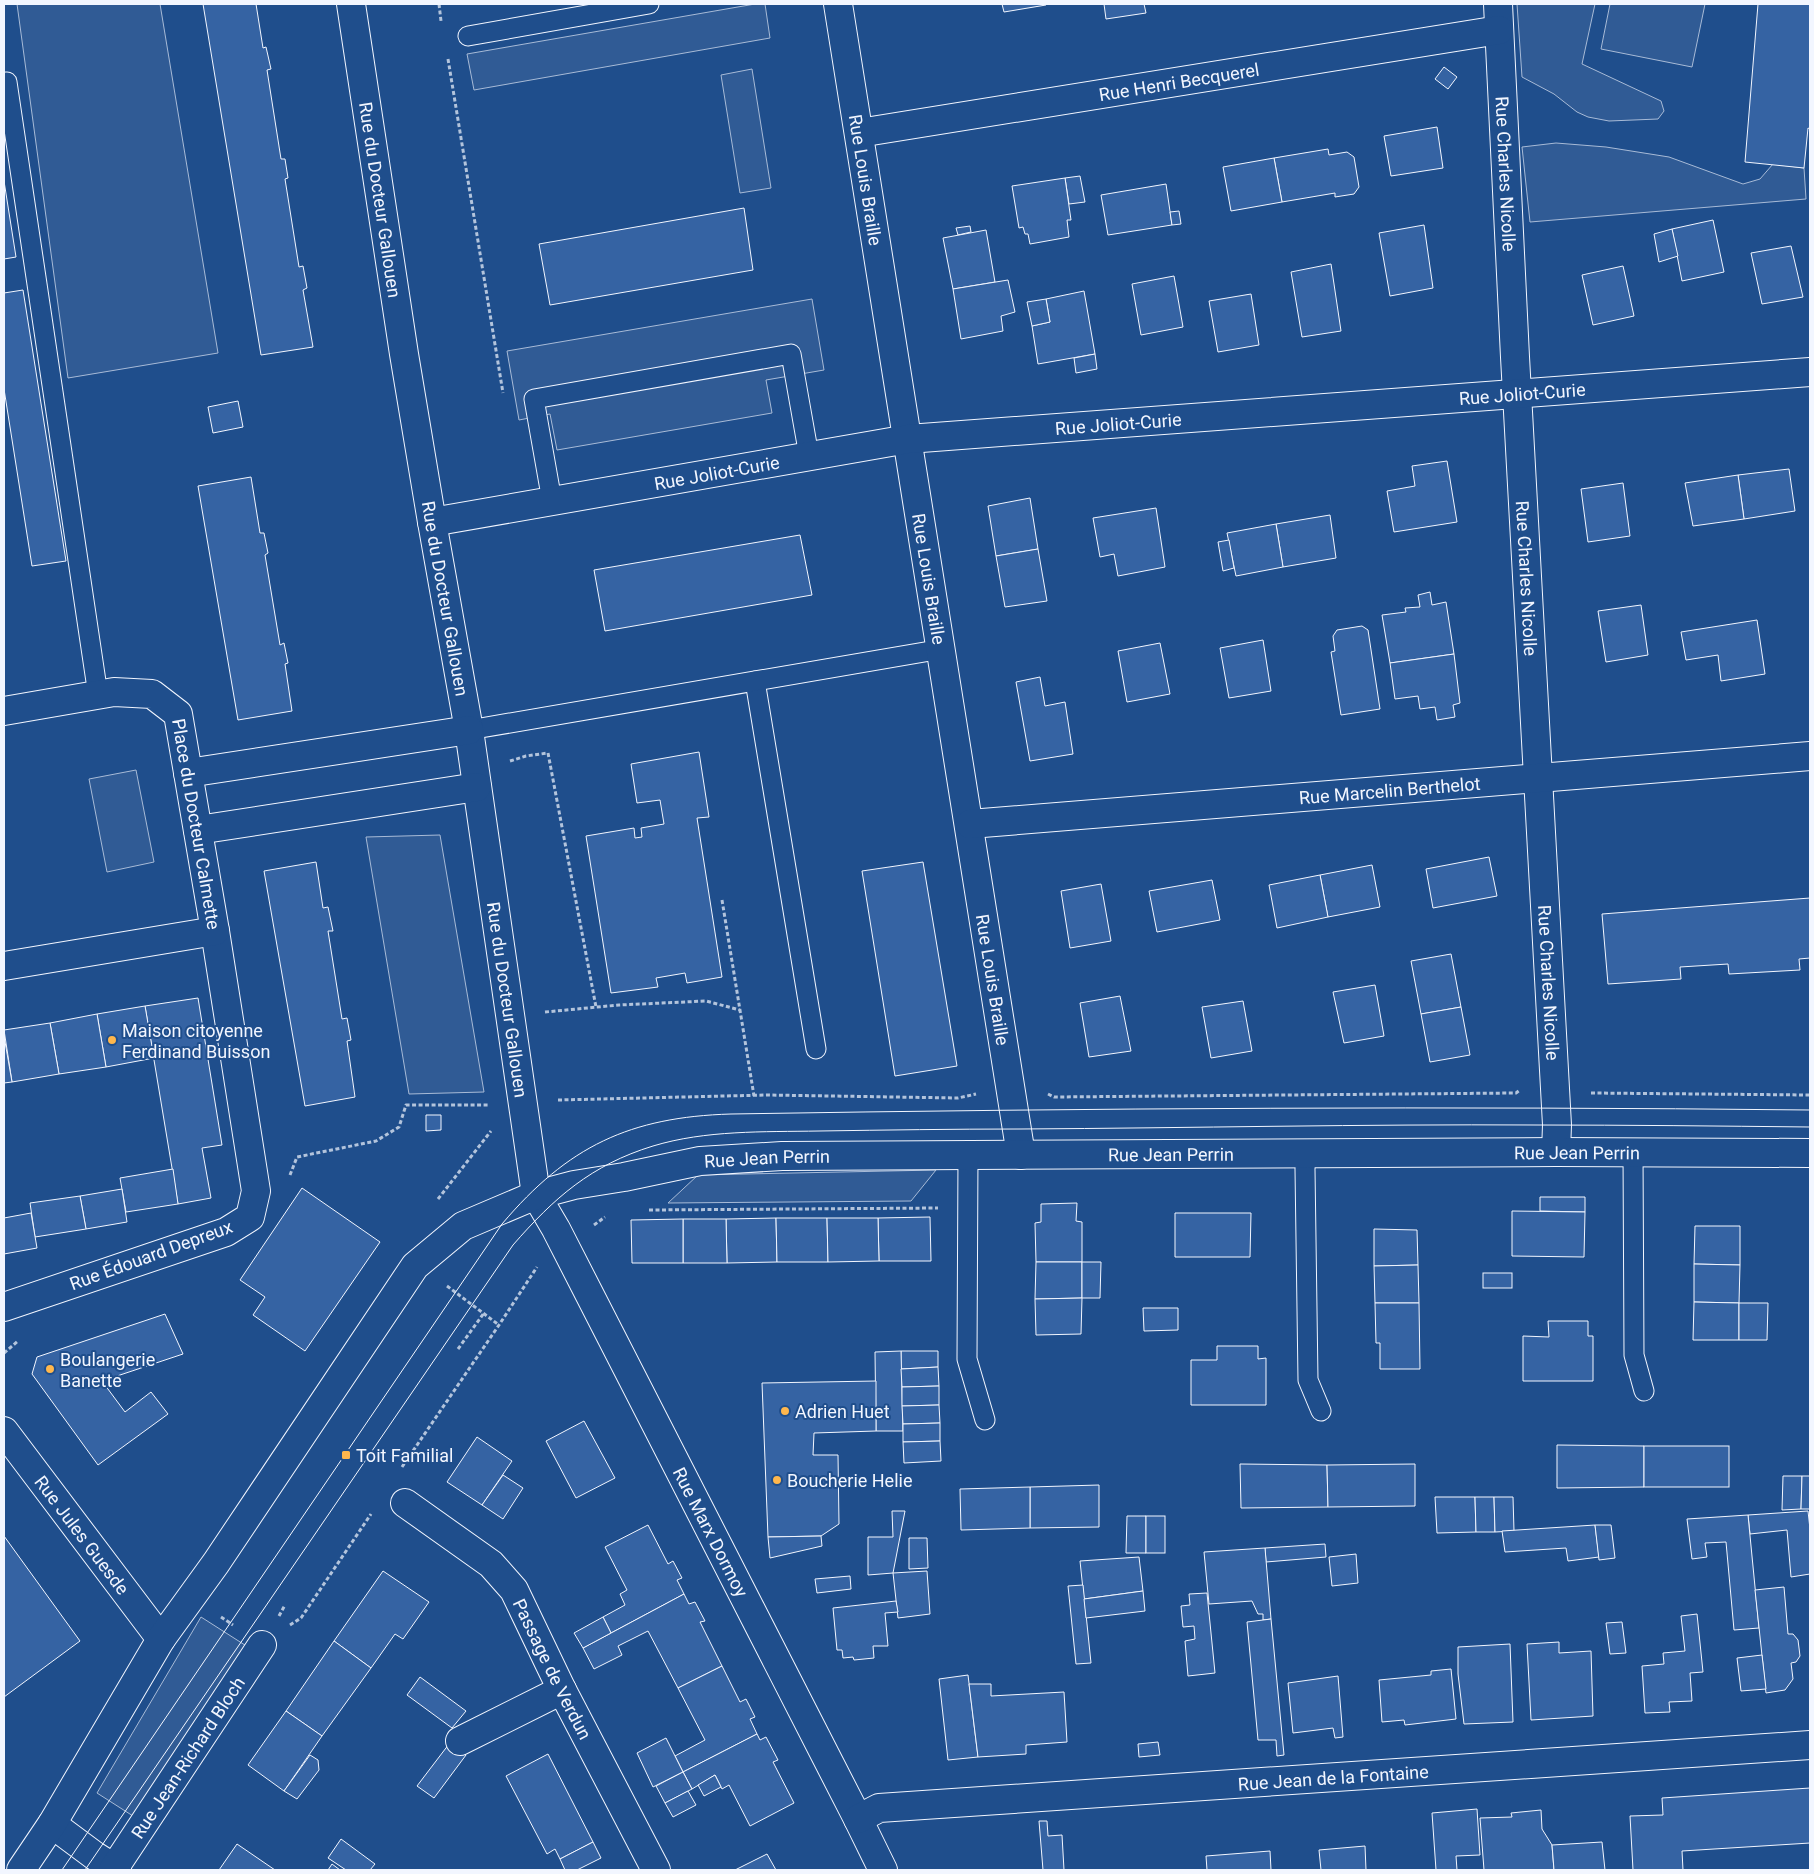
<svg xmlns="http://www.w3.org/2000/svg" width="1814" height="1874" font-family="Roboto,sans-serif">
<rect width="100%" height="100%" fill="#1f4e8c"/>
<g fill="#305b95" stroke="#a8bbd7">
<path d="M17,4h143l58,349 -150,25z"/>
<path d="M755,4h10l5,34 -296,52 -7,-36z"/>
<path d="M1517,4h78l-13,60 79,37 3,10 -6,8 -49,2 -21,-4 -11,-5 -23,-18 -32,-17z"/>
<path d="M1610,4h95l-13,63 -91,-18z"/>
<path d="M752,69l19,119 -31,5 -19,-118z"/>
<path d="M1556,143l50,4 63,10 74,27 17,-5 13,-15 31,4 2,31 -276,23 -8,-75z"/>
<path d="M812,299l12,71 -58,10 6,33 -215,37 -7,-36 -31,6 -12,-69z"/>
<path d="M136,770l18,92 -47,10 -18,-93z"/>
<path d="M440,835l44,257 -75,2 -43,-257z"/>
<path d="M936,1170l-25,31 -243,2 30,-28z"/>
<path d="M201,1617l47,30 -115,169 -36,-23z"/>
</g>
<g fill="#3563a3" stroke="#f2f6ff">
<path d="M203,4h53l7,44 3,-1 5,22 -4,1 14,89h4l3,19 -3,1 14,88 4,-1 4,22 -4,2 10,57 -52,8z"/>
<path d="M1002,4h43l1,1 -42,7z"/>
<path d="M1104,4h40l2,9 -40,6z"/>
<path d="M1758,4h52v125l-2,-1 -4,40 -59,-6z"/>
<path d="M1444,67l13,10 -9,12 -13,-10z"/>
<path d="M1437,127l6,41 -52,8 -7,-40z"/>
<path d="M1328,149l1,6 18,-3 7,5 5,30 -5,7 -19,3v-4l-53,9 -8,-44z"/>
<path d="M1274,158l8,44 -51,9 -8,-44z"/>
<path d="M1080,176l5,26 -16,2 -4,-26z"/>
<path d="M1065,178l6,42h-4l2,17 -39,7 -2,-10h-3l-2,-7 -4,1 -7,-42z"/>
<path d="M4,181l12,76 -12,2z"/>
<path d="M1166,184l6,41 -64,10 -7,-40z"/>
<path d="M744,208l9,62 -203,35 -11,-61z"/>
<path d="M1179,211l2,13 -9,1 -2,-13z"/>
<path d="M1713,220l11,52 -42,9 -10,-52z"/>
<path d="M1424,225l9,63 -43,8 -11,-63z"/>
<path d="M970,226l1,6 -13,3 -2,-7z"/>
<path d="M1672,229l6,27 -19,6 -5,-28z"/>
<path d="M986,230l9,52 -42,7 -10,-51z"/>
<path d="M1791,246l12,51 -41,7 -11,-51z"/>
<path d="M1331,264l10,67 -39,6 -11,-65z"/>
<path d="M1623,266l11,50 -41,9 -11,-50z"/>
<path d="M1174,276l9,51 -42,8 -9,-51z"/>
<path d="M1008,280l7,32 -14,4 2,15 -42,8 -8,-50z"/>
<path d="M23,290l43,271 -34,5 -28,-177v-96z"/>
<path d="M1084,291l11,63 -57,10 -6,-38 18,-4 -4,-23z"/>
<path d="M1251,294l8,51 -41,7 -9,-51z"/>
<path d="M1046,299l4,23 -18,4 -5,-24z"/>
<path d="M1095,354l2,15 -21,4 -2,-15z"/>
<path d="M238,401l5,26 -30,6 -5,-26z"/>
<path d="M1447,461l10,61 -63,10 -7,-41 28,-5 -3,-20z"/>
<path d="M1789,469l6,42 -51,8 -6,-44z"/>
<path d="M1738,475l6,44 -51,7 -8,-43z"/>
<path d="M251,477l9,56h4l4,20 -3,2 15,90 4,-2 4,20 -3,1 7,47 -54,9 -40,-234z"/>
<path d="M1623,483l7,53 -42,6 -7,-53z"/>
<path d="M1030,498l8,51 -42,7 -8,-50z"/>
<path d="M1156,508l9,59 -47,9 -4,-22 -14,3 -7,-39z"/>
<path d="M1330,515l6,43 -53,9 -7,-43z"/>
<path d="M1276,524l7,43 -47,9 -9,-43z"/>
<path d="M800,535l12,60 -207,36 -11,-61z"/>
<path d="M1229,540l5,28 -11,3 -5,-29z"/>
<path d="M1038,549l9,52 -42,6 -9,-51z"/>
<path d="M1430,592l2,13 14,-3 8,52 -64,9 -8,-48 24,-3 -1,-4 15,-1 -2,-12z"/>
<path d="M1641,605l7,50 -42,7 -8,-51z"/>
<path d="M1757,620l8,54 -44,7 -3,-26 -32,5 -5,-28z"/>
<path d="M1362,626l6,4 12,79 -39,6 -10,-63 4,-1 -2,-15 4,-6z"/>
<path d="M1263,640l8,51 -42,7 -9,-50z"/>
<path d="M1160,643l10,51 -43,8 -9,-51z"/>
<path d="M1454,654l6,49 -7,2 2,12 -18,3 -2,-13 -15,2 -2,-13 -23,3 -5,-36z"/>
<path d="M1040,677l5,29 20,-4 8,52 -43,7 -14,-79z"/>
<path d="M699,752l10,65 -12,1 25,159 -35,6 -2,-10 -29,5 2,9 -47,6 -25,-157 48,-8 1,10 7,-1 -1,-9 23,-4 -4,-24 -23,3 -6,-39z"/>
<path d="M1489,857l8,39 -64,12 -7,-39z"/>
<path d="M316,862l7,46 5,-1 5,24h-5l14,88 5,-1 4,22 -4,1 8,56 -50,9 -41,-235z"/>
<path d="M923,862l34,204 -62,10 -33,-205z"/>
<path d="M1372,865l8,42 -52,10 -8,-42z"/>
<path d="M1320,875l8,42 -51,11 -8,-43z"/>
<path d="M1212,880l8,40 -63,12 -8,-41z"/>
<path d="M1101,884l10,57 -41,7 -9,-57z"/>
<path d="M1810,898v60l-11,1 1,11 -71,4 -1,-10 -48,3 1,12 -73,5 -6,-70z"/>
<path d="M1451,954l10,53 -40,7 -10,-53z"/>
<path d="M1375,985l9,51 -40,7 -11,-51z"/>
<path d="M1120,996l11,55 -42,6 -9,-54z"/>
<path d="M198,998l24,147 -20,3 9,50 -33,6 -33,-198z"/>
<path d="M1243,1001l9,50 -41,7 -9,-51z"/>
<path d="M145,1006l9,52 -48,9 -9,-53z"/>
<path d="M1461,1007l9,48 -40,7 -9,-48z"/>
<path d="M97,1014l9,53 -47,7 -9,-51z"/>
<path d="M50,1023l9,51 -47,8 -8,-52z"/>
<path d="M4,1036l8,46 -8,1z"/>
<path d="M426,1115h15v15l-15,1z"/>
<path d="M173,1169l5,35 -52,8 -6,-34z"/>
<path d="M302,1188l78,54 -75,109 -52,-36 12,-18 -25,-17z"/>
<path d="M122,1189l5,33 -41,7 -6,-33z"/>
<path d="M80,1196l6,33 -51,8 -5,-34z"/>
<path d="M1540,1197h45v15l-45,-1z"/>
<path d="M1077,1203l-1,18 6,1v40h-46l-1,-39 6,-1v-18z"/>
<path d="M1512,1211l73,1 -1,45 -72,-1z"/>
<path d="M31,1213l6,35 -33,6v-36z"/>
<path d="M1175,1213h76l-1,44h-75z"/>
<path d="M930,1217l1,44h-52l-1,-43z"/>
<path d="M776,1218l1,44 -50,1 -1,-44z"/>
<path d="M776,1218h51l1,44h-51z"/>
<path d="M827,1218h51l1,43 -51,1z"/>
<path d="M683,1219h43l1,44h-44z"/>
<path d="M683,1219v44h-51l-1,-43z"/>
<path d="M1695,1226h45v39l-46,-1z"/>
<path d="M1374,1229l43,1 1,35 -44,1z"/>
<path d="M1036,1262h46v36l-47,1z"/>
<path d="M1082,1262h19l-1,36h-18z"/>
<path d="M1694,1264l46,1 -1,38 -45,-1z"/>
<path d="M1418,1265l1,38h-44l-1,-37z"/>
<rect x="1483" y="1273" width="29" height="15"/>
<path d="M1082,1298l-1,36 -45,1 -1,-36z"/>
<path d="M1694,1302l45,1v37h-46z"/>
<path d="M1375,1303h44l1,66h-40v-26h-4z"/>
<path d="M1739,1303h29l-1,37h-28z"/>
<path d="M1143,1308h35v22l-34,1z"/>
<path d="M165,1314l18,40 -81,27 23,31 26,-20 17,22 -70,51 -66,-91 5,-17z"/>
<path d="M1548,1321h40v15h5v45h-70v-45l26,1z"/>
<path d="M1217,1346h41v13l8,-1v47h-75v-45h26z"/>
<path d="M901,1351h37v16l-37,2z"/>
<path d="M901,1351l2,80h-27l-1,-79z"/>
<path d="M938,1367l1,19 -37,1 -1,-18z"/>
<path d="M876,1381v50l-62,2 -1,22h25l1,69 -18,12 -53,1 -6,-154z"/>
<path d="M939,1386v19l-37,1v-19z"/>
<path d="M939,1405l1,18 -37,1 -1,-18z"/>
<path d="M584,1421l31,57 -39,20 -30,-57z"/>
<path d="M940,1423v18l-37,1v-18z"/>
<path d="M477,1437l35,24 -30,44 -35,-23z"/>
<path d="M940,1441l1,20 -37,2 -1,-21z"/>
<path d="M1557,1445l87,1v41l-87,1z"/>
<rect x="1644" y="1446" width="85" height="41"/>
<path d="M1240,1464l87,1 1,42 -87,1z"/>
<path d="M1415,1464v42l-87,1 -1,-42z"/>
<path d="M503,1475l20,13 -20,31 -21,-14z"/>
<path d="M1783,1476h19l-1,33 -19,1z"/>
<path d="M1802,1476h8v33h-9z"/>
<path d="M1099,1485v42l-69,1v-41z"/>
<path d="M1030,1487v41l-69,2 -1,-41z"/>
<path d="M1435,1497h40l1,35 -39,1z"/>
<path d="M1475,1497h19l1,35h-19z"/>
<path d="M1494,1497h19l1,34 -19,1z"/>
<path d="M892,1511h13l-12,62 -25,2v-38h25z"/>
<path d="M1808,1511l2,18v45l-19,3 -4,-47 -37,4 -2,-19z"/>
<path d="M1748,1515l11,113 -25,2 -8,-88 -21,1 2,14 -15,2 -5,-40z"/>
<path d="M1127,1516h19v37h-20z"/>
<rect x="1146" y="1516" width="19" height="37"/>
<path d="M648,1525l20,39 5,-3 9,17 -5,2 7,14 -73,39 -8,-16 22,-12 -5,-11 7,-4 -22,-43z"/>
<path d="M1595,1525l4,32 -31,4 -2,-13 -61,4 -3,-21z"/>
<path d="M1595,1525h16l4,33 -16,2z"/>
<path d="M4,1536l76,105 -76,56z"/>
<path d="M821,1536l1,10 -52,12 -2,-21z"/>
<path d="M909,1538h18l1,30 -19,1z"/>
<path d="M1325,1544l1,13 -60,5 -1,-14z"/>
<path d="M1265,1548l6,71 -8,1v-6h-5l-6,-13 -43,3 -5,-52z"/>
<path d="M1356,1554l2,29 -26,3 -3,-29z"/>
<path d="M1139,1557l4,34 -59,8 -4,-38z"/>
<path d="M383,1571l46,31 -26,37 -8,-5 -24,34 -37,-27z"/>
<path d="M927,1571l3,43 -32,4 -5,-45z"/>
<path d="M850,1576l1,13 -34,4 -2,-14z"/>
<path d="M1083,1585l8,78 -15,1 -8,-78z"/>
<path d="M1784,1587l4,47h5l5,6 2,16 -4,6 -5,1 2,16 -8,11 -19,3 -11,-103z"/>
<path d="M1143,1591l2,20 -59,7 -2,-19z"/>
<path d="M1207,1593l8,80 -27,3 -3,-35 10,-2 -1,-13 -11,1 -2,-21 9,-1 -1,-11z"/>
<path d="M684,1594l5,10 6,-2 10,19 -5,1 22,44 -44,22 -30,-57 -30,15 4,9 -28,14 -11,-21z"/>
<path d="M896,1601l2,11 -13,1 3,33h-15l1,12 -20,2 -1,-3 -10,1 -1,-8h-5l-4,-42z"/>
<path d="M1697,1614l6,58 -13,1 2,28 -23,1 1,10 -25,1 -3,-47 22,-2 -1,-11 22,-2 -4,-35z"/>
<path d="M603,1617l8,16 -28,15 -9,-15z"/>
<path d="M1271,1619l13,136 -7,1 -1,-16h-18l-11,-118z"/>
<path d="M1622,1622l4,31 -16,1 -4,-31z"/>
<path d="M334,1641l37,27 -49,68 -36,-25z"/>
<path d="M1559,1642v11l32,-2 2,65 -62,4 -4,-76z"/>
<path d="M1510,1644l3,78 -49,2 -6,-50v-27z"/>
<path d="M1762,1655l4,34 -25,2 -4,-33z"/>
<path d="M722,1666l18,36 6,-3 9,18 -5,2 7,15 -74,38 -8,-16 30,-16 -27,-52z"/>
<path d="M1451,1669l5,50 -51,6 -1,-5 -22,2 -3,-42 52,-5v-4z"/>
<path d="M968,1675l10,82 -30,3 -9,-81z"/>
<path d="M1338,1676l5,61 -8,1 -2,-10 -40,5 -5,-50z"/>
<path d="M420,1677l46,34 -14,17 -45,-33z"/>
<path d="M969,1684h22v12l73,-4 3,50 -41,3v9l-48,3z"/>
<path d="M286,1711l36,25 -38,55 -36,-26z"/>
<path d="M757,1734l3,6 6,-3 12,23 -5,2 21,41 -44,23 -21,-41 -7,4 -7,-14 -23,14 -9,-17z"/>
<path d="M666,1738l17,34 -30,15 -16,-34z"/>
<path d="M1158,1742l2,13 -21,2 -1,-13z"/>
<path d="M449,1744l17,11 -32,43 -17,-12z"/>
<path d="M548,1754l45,88 -33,17 -5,-10 -8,5 -41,-78z"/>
<path d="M310,1755l8,5 1,10 -22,29 -13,-8z"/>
<path d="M683,1772l9,17 -27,14 -9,-17z"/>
<path d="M715,1775l6,12 -17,9 -6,-11z"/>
<path d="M1810,1788v55l-128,8 1,19h-50l-3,-54 33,-1 -1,-17z"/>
<path d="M688,1791l8,14 -23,12 -8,-14z"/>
<path d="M1477,1809l3,46 -24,1 1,14h-21l-4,-57z"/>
<path d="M1541,1810l1,19 10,16 2,25h-70l-4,-52 32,-1 -1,-4z"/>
<path d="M1039,1821h8l1,15 14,-1 2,35h-21z"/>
<path d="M341,1839l34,25 -5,6h-24l-18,-12z"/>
<path d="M593,1842l8,16 -24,12h-12l-5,-11z"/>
<path d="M1602,1842l3,28h-51l-2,-25z"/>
<path d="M237,1844l38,26h-56z"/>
<path d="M1365,1846l1,24h-45l-2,-20z"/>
<path d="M1270,1851l1,19h-64l-1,-14z"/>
<path d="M767,1854l9,16h-41z"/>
<path d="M332,1864l8,6h-12z"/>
</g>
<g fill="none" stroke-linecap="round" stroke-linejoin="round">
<g stroke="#f2f6ff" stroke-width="21">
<g id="lane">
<path d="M468,36l181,-32"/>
<path d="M7,82l91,613"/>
<path d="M552,501l-18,-102 257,-45 18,102"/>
<path d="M755,681l61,368"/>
<path d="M469,730l473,-81"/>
<path d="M1633,1152l1,203 10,36"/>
<path d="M1306,1153l-1,16 3,211 13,31"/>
<path d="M968,1155l-1,204 18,61"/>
</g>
</g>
<g stroke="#f2f6ff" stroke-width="30">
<g id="street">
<path id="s1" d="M351,4l53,350 28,168 37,208 67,465 20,34 302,590 25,51"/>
<path id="s2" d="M838,4l183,1151"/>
<path id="s3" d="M1498,4l17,353 42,768 -1,27"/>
<path id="s4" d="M859,133l640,-103"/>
<path id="s5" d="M432,522l476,-83 902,-67"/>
<path id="s6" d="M4,711l110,-19 38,2 26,20 37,217 41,260 -6,26 -24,15 -222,75"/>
<path d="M188,773l281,-43"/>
<path id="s7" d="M970,824l840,-68"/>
<path d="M198,830l279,-43"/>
<path d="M4,966l211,-35"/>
<path id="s8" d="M4,1431l157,208"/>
<path id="s9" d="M405,1503l86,61 23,26 48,100 94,180"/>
<path d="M460,1741l102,-51"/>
<path id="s10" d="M858,1819l21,-11 931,-63"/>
<path d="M52,1824l43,32 22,14"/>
<path id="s11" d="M21,1870l31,-46 109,-185 55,-76 199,-297 48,-40 73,-31 38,-10 50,-8 76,-16 82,-5 774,-4 254,1"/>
<path id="s12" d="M113,1870l149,-225"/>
</g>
</g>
<g stroke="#b3c4dc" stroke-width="3" stroke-dasharray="4 2.5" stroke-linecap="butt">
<path d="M439,4l2,17"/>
<path d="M448,59l55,334"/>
<path d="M510,761l16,-5 22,-3 48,254"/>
<path d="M722,900l32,196"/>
<path d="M545,1012l74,-7 87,-4 34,9"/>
<path d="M1591,1093l219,2"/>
<path d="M1048,1094l6,3 462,-4 4,-3"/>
<path d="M558,1100l209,-5 191,3 18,-4"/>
<path d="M290,1175l7,-18 79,-16 23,-14 7,-22h82"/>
<path d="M438,1199l53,-68"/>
<path d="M649,1210l289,-2"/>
<path d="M594,1225l11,-8"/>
<path d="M447,1286l52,39"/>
<path d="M458,1349l26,-36"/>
<path d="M4,1353l14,-12"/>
<path d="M402,1467l97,-142 38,-58"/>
<path d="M279,1616l6,-11"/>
<path d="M221,1617l12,8"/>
<path d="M290,1625l11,-7 70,-104"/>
</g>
<use href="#lane" stroke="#1f4e8c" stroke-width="19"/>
<use href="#street" stroke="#1f4e8c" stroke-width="28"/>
<g stroke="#f2f6ff" stroke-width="1">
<path d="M62,1870l440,-646c66,-78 128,-107 229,-110 360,-6 720,-8 1079,-4"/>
<path d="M85,1870l428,-625c41,-47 78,-80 140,-99 53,-16 110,-14 166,-15 67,-1 134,-2 201,-2 172,-1 344,-5 516,-4 91,0 183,1 274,2"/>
</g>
</g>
<g fill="#ffb74d" stroke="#1f4e8c" stroke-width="2">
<circle cx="112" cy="1040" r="5"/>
<circle cx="50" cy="1369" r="5"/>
<circle cx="785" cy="1411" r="5"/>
<rect x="341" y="1450" width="10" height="10" rx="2.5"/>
<circle cx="777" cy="1480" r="5"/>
</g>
<g text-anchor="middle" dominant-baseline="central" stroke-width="4" stroke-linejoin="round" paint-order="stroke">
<g font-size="18" fill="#f2f6ff" stroke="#1f4e8c">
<text stroke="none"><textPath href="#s4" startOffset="324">Rue Henri Becquerel</textPath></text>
<text stroke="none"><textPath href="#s3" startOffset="170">Rue Charles Nicolle</textPath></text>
<text stroke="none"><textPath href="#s2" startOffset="178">Rue Louis Braille</textPath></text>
<text stroke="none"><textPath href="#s1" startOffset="198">Rue du Docteur Gallouen</textPath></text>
<text stroke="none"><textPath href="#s5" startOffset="1099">Rue Joliot-Curie</textPath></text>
<text stroke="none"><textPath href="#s5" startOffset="694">Rue Joliot-Curie</textPath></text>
<text stroke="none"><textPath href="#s5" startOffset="289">Rue Joliot-Curie</textPath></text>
<text stroke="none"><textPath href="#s3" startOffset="575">Rue Charles Nicolle</textPath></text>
<text stroke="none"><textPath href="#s2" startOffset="582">Rue Louis Braille</textPath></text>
<text stroke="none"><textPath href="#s1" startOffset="602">Rue du Docteur Gallouen</textPath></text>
<text stroke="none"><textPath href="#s7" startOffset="421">Rue Marcelin Berthelot</textPath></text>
<text stroke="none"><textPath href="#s6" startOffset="294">Place du Docteur Calmette</textPath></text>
<text stroke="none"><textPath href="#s2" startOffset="988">Rue Louis Braille</textPath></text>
<text stroke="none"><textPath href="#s3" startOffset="980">Rue Charles Nicolle</textPath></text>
<text stroke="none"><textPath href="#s1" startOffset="1008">Rue du Docteur Gallouen</textPath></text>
<text stroke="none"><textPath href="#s11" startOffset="1908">Rue Jean Perrin</textPath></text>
<text stroke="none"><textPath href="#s11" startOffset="1502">Rue Jean Perrin</textPath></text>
<text stroke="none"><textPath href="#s11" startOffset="1098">Rue Jean Perrin</textPath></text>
<text transform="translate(151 1255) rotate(-20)">Rue Édouard Depreux</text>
<text stroke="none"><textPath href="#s1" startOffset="1585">Rue Marx Dormoy</textPath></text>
<text stroke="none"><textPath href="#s8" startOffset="130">Rue Jules Guesde</textPath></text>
<text stroke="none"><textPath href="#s9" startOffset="228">Passage de Verdun</textPath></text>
<text stroke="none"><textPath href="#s12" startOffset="135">Rue Jean-Richard Bloch</textPath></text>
<text stroke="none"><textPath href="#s10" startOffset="479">Rue Jean de la Fontaine</textPath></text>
</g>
<g font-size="18" fill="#f2f6ff" stroke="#1f4e8c" text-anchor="start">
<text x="122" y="1030">Maison citoyenne<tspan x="122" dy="21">Ferdinand Buisson</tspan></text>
<text x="60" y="1359">Boulangerie<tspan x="60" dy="21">Banette</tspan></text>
<text x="795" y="1411">Adrien Huet</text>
<text x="356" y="1455">Toit Familial</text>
<text x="787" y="1480">Boucherie Helie</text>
</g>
</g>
<rect width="1814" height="1874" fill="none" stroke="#f2f6ff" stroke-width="10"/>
</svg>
